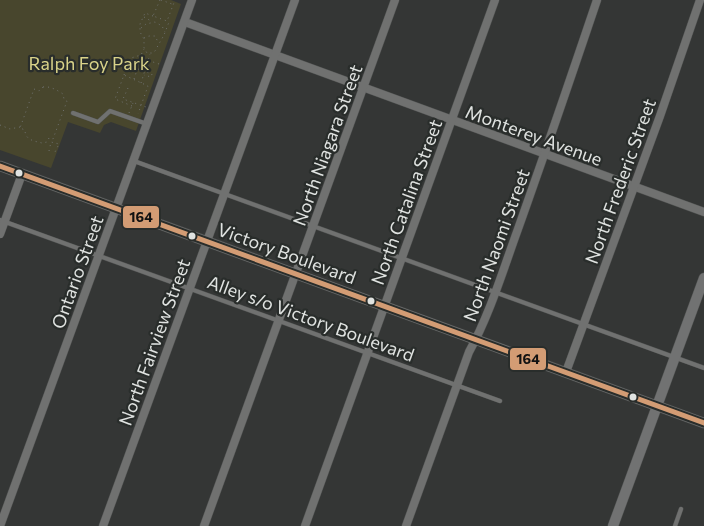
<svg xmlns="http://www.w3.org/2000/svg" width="704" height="526" font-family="Commissioner,sans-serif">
<rect width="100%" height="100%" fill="#343635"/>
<path fill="#48462d" d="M0,0h171l10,4 -45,127 -25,-9 -7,3 -4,8 -32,-11 -17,46 -51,-18z"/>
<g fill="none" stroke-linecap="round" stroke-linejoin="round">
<g stroke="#505251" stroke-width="5">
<g id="service">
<path d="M73,113l25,9 12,-11 37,13"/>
<path d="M134,161l570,207"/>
<path d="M0,220l500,181"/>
<path d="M675,526l6,-17"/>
</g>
</g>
<g stroke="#505251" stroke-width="9">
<g id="minor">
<path d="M185,22l519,190"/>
<path d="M0,234l22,-60"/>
<path d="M566,372l94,-256 40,-116"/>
<path d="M0,526l192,-526"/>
<path d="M103,526l192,-526"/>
<path d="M204,526l191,-526"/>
<path d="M305,526l190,-526"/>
<path d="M406,526l63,-174c21,-38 34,-82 49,-123 27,-76 53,-152 79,-229"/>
</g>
</g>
<g stroke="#505251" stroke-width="11">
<g id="secondary">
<path d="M0,166l704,257"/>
<path d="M613,526l91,-248"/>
</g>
</g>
<g stroke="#707270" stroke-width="1" stroke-dasharray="1 4" stroke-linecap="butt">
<path d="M160,0l-7,16 14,5 8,-21"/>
<path d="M161,0l11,4"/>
<path d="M153,16l-8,-3 -5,11v8l4,7v9l3,5h6l2,-2 9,-16 5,-13"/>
<path d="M144,17l7,4"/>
<path d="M141,28l5,-4 9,-2 7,4 3,6"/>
<path d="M144,38l5,-2h6l3,6"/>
<path d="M138,69l14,5 -1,3 -7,-2"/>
<path d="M124,75l7,-17 10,-3 3,-6"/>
<path d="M134,79l7,-21 21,7"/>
<path d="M141,83l9,-29"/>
<path d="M43,87c7,-1 14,3 20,7l1,5 3,2 -14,38 -4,-1 -2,4 -5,1c-8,-2 -17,-3 -17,-13l-5,-2 14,-39 5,2z"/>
<path d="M128,88l-5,11 23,8"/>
<path d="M132,106l-17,-7 9,-24 24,11 -10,28"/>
<path d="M129,113l4,-10"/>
<path d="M0,125l10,4 10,-2"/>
<path d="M49,151l2,-9 8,2 -4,8"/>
</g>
<use href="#service" stroke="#707170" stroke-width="4"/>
<use href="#minor" stroke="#707170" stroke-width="8"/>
<use href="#secondary" stroke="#717272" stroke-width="10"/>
<g stroke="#292d2b" stroke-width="9">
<path id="bus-1" d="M0,166l704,257"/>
</g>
<use href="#bus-1" stroke="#d39c74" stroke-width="5"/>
</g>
<g fill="#e0e3e1" stroke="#292d2b" stroke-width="2">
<circle cx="19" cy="173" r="4.5"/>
<circle cx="192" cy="236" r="4.5"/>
<circle cx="371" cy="301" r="4.5"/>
<circle cx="633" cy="397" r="4.5"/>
</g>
<g text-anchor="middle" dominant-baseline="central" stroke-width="4.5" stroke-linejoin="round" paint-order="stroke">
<g font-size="18" fill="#d9d389" stroke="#292d2b">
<text x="89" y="63">Ralph Foy Park</text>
</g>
<g font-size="18" fill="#e0e3e1" stroke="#292d2b">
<text transform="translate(534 135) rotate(20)">Monterey Avenue</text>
<text transform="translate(327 145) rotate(-70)">North Niagara Street</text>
<text transform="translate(620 181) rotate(-70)">North Frederic Street</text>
<text transform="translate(406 202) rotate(-70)">North Catalina Street</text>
<text transform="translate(496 245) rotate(-70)">North Naomi Street</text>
<text transform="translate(287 253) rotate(20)">Victory Boulevard</text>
<text transform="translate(77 272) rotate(-70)">Ontario Street</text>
<text transform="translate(311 318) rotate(20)">Alley s/o Victory Boulevard</text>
<text transform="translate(154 342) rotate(-70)">North Fairview Street</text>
</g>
</g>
<g stroke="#292d2b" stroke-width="2">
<rect x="122" y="205" width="38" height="24" rx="5" fill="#d39c74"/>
<rect x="509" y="347" width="38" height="24" rx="5" fill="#d39c74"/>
</g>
<g font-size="14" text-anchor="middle" font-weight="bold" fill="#111">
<text x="141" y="222">164</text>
<text x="528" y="364">164</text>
</g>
</svg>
